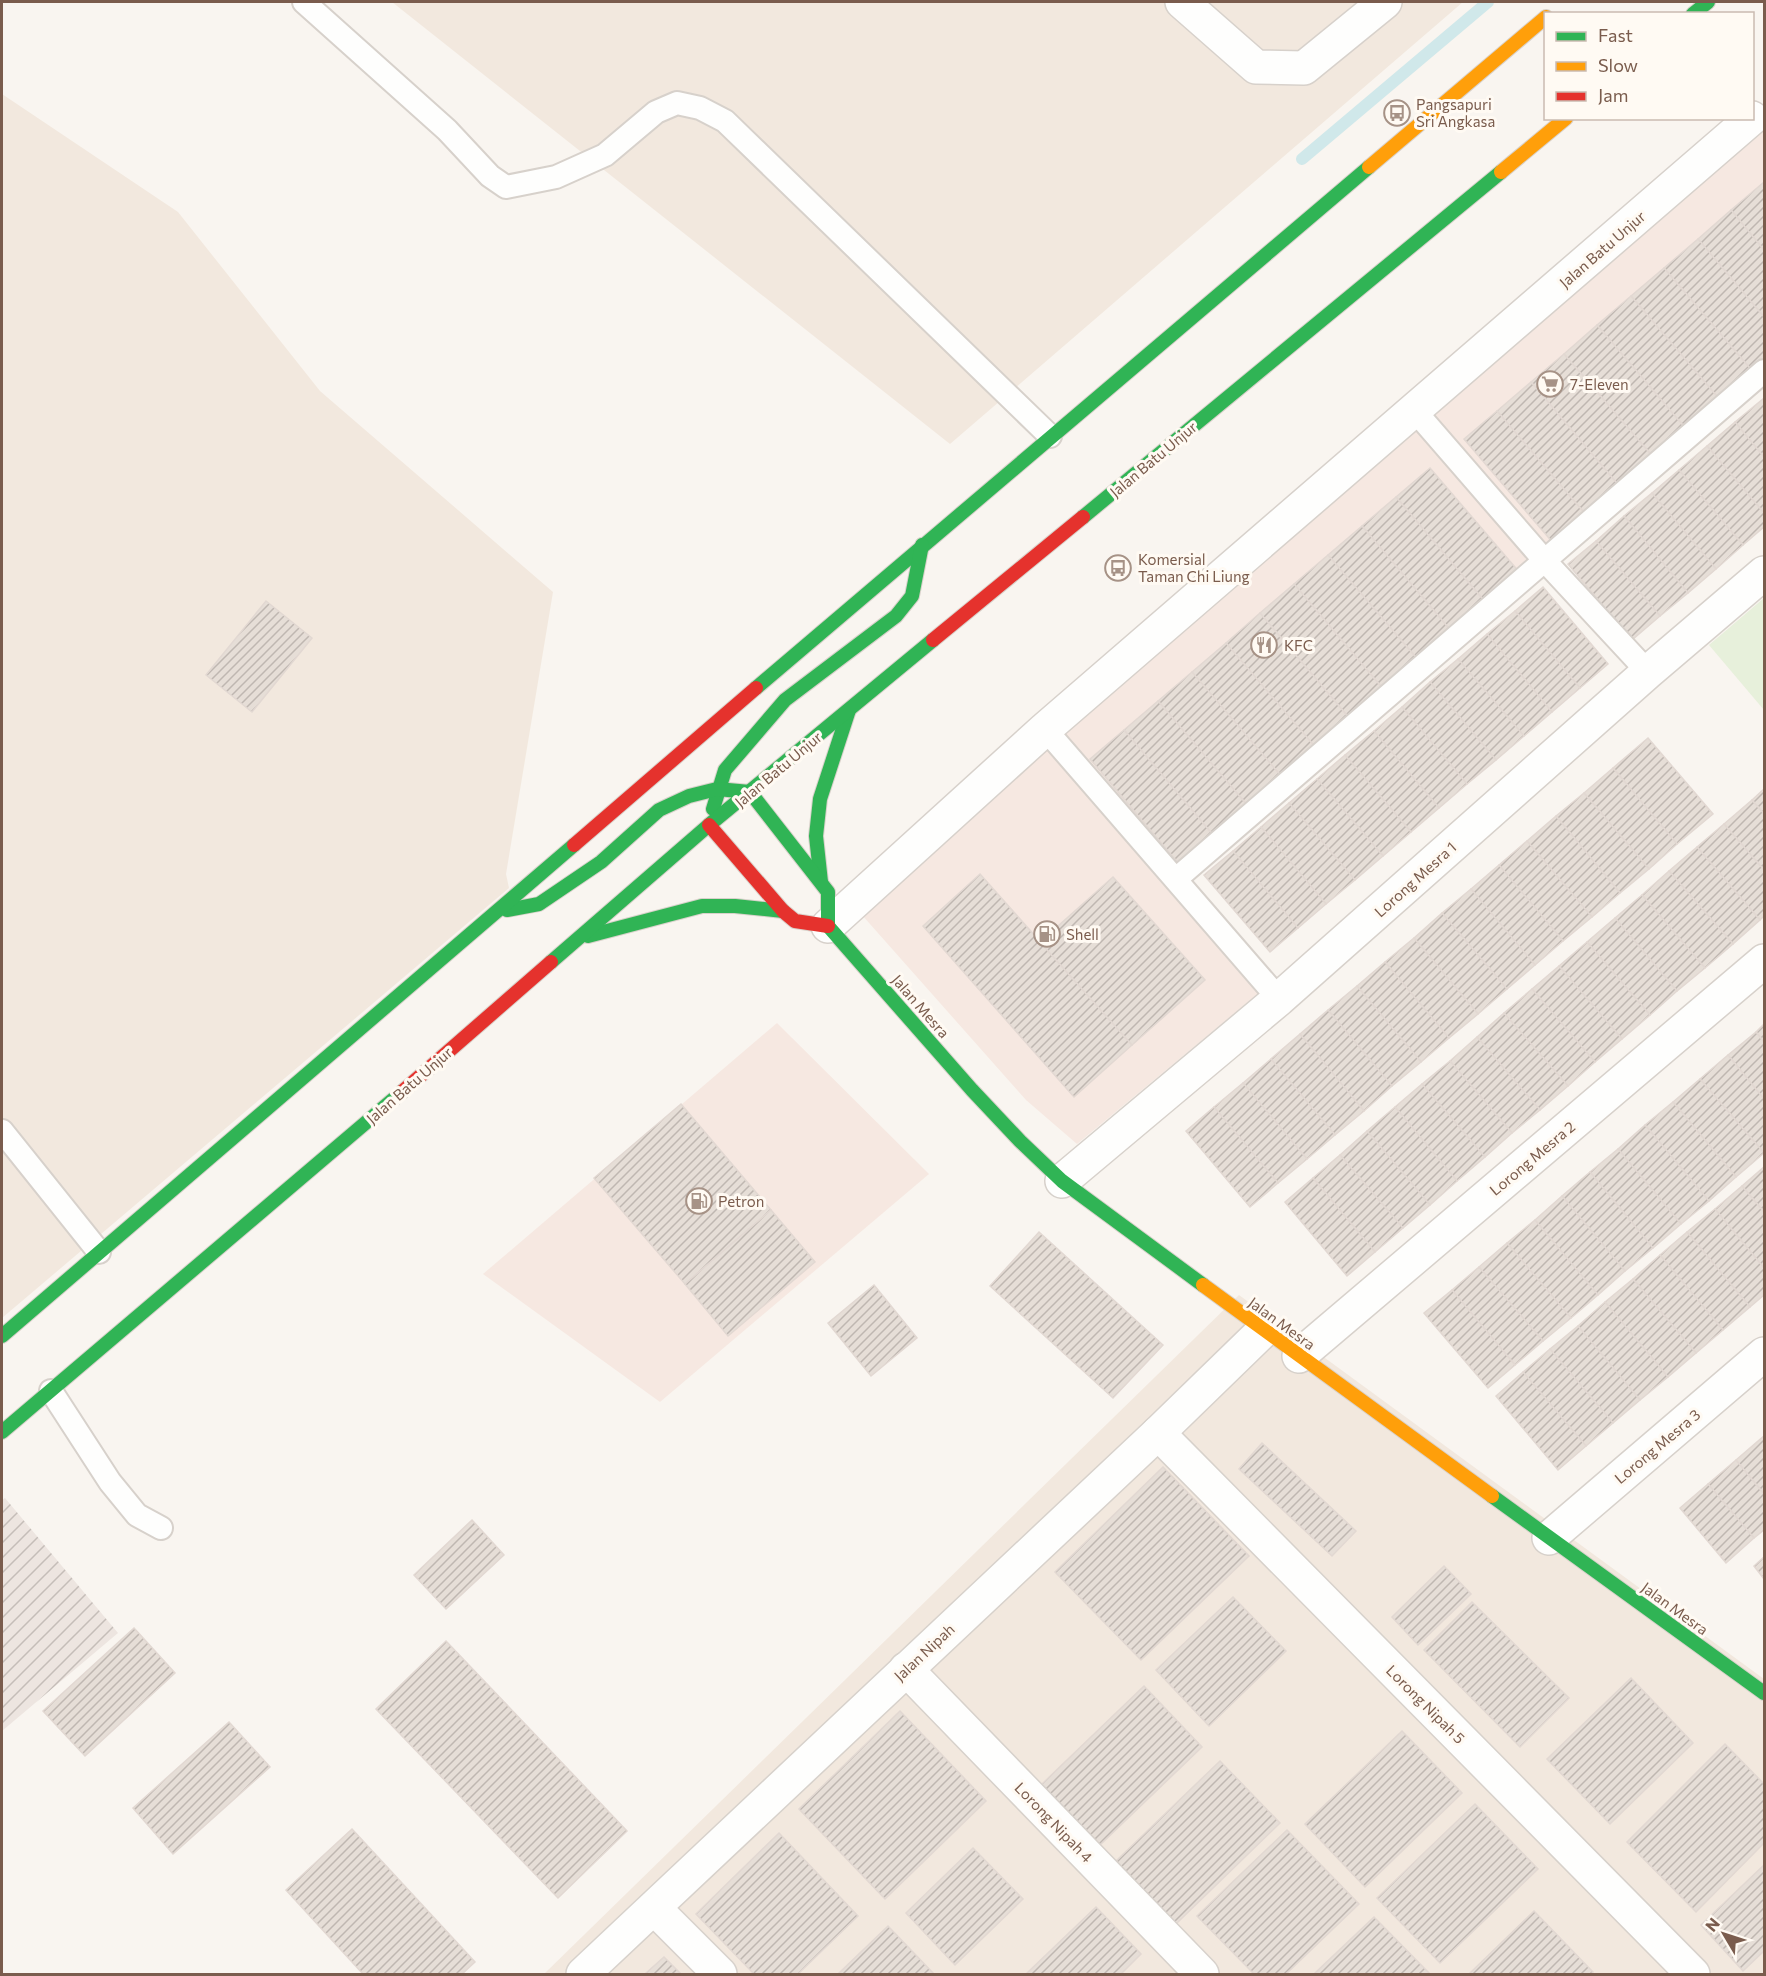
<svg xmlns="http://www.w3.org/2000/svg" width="1766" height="1976" font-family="Commissioner,sans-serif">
<defs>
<pattern id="industrial-furrows" width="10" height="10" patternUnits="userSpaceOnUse" patternTransform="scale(1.5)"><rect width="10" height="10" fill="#ede5e0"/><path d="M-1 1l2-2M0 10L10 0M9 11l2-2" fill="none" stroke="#c5bdb8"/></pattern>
<pattern id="building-hatch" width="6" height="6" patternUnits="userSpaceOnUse" patternTransform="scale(1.5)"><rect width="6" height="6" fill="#e6ded7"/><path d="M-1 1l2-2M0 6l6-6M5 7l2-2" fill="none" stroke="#bfb7b1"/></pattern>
</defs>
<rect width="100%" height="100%" fill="#f9f5f0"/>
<g fill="#f2e8de">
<path d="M392,2h1071l-513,442z"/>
<path d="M2,94l176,118 142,179 233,201 -47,282 3,14 -507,430z"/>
<path d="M1239,1295l525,384v295h-1220z"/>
</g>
<g fill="#f6e8e1">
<path d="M1764,130v230l-216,188 -387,328 99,116 -183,152 -51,-44 -164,-185 206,-185z"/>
<path d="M777,1023l152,151 -269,228 -177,-128z"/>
</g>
<path fill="url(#industrial-furrows)" d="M5,1498l113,135 -116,98v-231z"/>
<path fill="#e7f0db" d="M1764,598v112l-55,-65z"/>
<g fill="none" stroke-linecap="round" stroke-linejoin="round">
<path stroke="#d0e8ea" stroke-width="12" d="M1302,159l186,-157"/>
</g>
<g fill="url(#building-hatch)" stroke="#e2d8d2" stroke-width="1.5">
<path d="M1764,182v68l-33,-40z"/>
<path d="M1731,210l33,40v67l-66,-78z"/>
<path d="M1698,239l66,78v46l-10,10 -90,-105z"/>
<path d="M1664,268l90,105 -33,28 -90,-105z"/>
<path d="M1631,296l90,105 -34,29 -90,-105z"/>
<path d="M1597,325l90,105 -33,28 -90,-104z"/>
<path d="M1564,354l90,104 -34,29 -89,-105z"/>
<path d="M1531,382l89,105 -33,29 -90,-105z"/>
<path d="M1763,399l1,2v56l-29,-35z"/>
<path d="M1497,411l90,105 -33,28 -90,-105z"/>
<path d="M1735,422l29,35v56l-57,-67z"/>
<path d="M1707,446l57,67v14l-21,18 -64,-75z"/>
<path d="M1430,468l90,105 -34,30 -90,-106z"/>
<path d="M1679,470l64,75 -27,24 -64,-76z"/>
<path d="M1652,493l64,76 -28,24 -64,-77z"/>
<path d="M1396,497l90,106 -34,29 -90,-106z"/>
<path d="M1624,516l64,77 -28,23 -64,-75z"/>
<path d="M1362,526l90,106 -33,29 -91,-106z"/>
<path d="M1596,541l64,75 -28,24 -64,-76z"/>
<path d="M1328,555l91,106 -35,29 -90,-106z"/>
<path d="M1294,584l90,106 -34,29 -90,-106z"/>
<path d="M1543,587l65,77 -28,24 -65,-77z"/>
<path d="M266,601l46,37 -60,74 -46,-37z"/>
<path d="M1515,611l65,77 -28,24 -65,-78z"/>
<path d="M1260,613l90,106 -34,29 -90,-105z"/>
<path d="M1487,634l65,78 -28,24 -66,-77z"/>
<path d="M1226,643l90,105 -34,29 -90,-105z"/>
<path d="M1458,659l66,77 -28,24 -66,-78z"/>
<path d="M1192,672l90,105 -34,29 -90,-105z"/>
<path d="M1430,682l66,78 -29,24 -65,-77z"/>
<path d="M1158,701l90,105 -34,30 -90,-106z"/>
<path d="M1402,707l65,77 -28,24 -65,-77z"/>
<path d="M1124,730l90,106 -34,29 -90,-106z"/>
<path d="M1374,731l65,77 -28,24 -66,-77z"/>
<path d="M1648,738l65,76 -36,30 -64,-76z"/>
<path d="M1345,755l66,77 -28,24 -66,-77z"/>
<path d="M1613,768l64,76 -28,25 -65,-76z"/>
<path d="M1317,779l66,77 -28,24 -66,-77z"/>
<path d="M1764,789v25l-12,-14z"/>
<path d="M1584,793l65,76 -29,24 -64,-77z"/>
<path d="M1752,800l12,14v56l-40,-46z"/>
<path d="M1289,803l66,77 -29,24 -65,-77z"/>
<path d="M1556,816l64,77 -28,24 -65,-76z"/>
<path d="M1724,824l40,46v46l-4,4 -63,-73z"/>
<path d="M1261,827l65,77 -28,24 -65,-77z"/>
<path d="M1527,841l65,76 -29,24 -64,-76z"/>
<path d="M1697,847l63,73 -27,24 -64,-73z"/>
<path d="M1233,851l65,77 -28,24 -66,-77z"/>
<path d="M1499,865l64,76 -28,24 -64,-76z"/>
<path d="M1669,871l64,73 -28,24 -63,-73z"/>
<path d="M980,874l152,171 -58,52 -151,-171z"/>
<path d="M1113,877l92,103 -73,65 -92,-103z"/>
<path d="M1471,889l64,76 -28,24 -65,-76z"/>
<path d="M1642,895l63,73 -28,23 -62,-73z"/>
<path d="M1442,913l65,76 -29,25 -64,-76z"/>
<path d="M1615,918l62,73 -27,24 -63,-73z"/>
<path d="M1414,938l64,76 -29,24 -64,-76z"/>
<path d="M1587,942l63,73 -28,24 -63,-73z"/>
<path d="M1385,962l64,76 -28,24 -64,-76z"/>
<path d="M1559,966l63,73 -27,23 -63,-73z"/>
<path d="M1357,986l64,76 -29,24 -64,-76z"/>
<path d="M1532,989l63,73 -27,24 -64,-73z"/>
<path d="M1328,1010l64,76 -28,25 -64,-77z"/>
<path d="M1504,1013l64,73 -28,24 -63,-73z"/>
<path d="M1764,1024v18l-8,-10z"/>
<path d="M1756,1032l8,10v57l-36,-44z"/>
<path d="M1300,1034l64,77 -29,24 -64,-76z"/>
<path d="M1477,1037l63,73 -28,23 -62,-72z"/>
<path d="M1728,1055l36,44v54l-64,-74z"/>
<path d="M1271,1059l64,76 -28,24 -64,-76z"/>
<path d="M1450,1061l62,72 -27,24 -63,-73z"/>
<path d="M1700,1079l64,74 -28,24 -63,-75z"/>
<path d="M1243,1083l64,76 -29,24 -64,-76z"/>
<path d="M1422,1084l63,73 -28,24 -62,-74z"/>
<path d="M1673,1102l63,75 -27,24 -64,-76z"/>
<path d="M681,1104l90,106 -86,74 -91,-106z"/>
<path d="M1214,1107l64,76 -28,24 -64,-76z"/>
<path d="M1395,1107l62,74 -27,24 -63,-74z"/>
<path d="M1645,1125l64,76 -28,23 -63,-75z"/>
<path d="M1367,1131l63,74 -27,23 -63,-73z"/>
<path d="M1618,1149l63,75 -28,24 -63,-76z"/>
<path d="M1340,1155l63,73 -28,24 -62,-74z"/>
<path d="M1764,1167v45l-22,-26z"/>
<path d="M1590,1172l63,76 -28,23 -63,-75z"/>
<path d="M1313,1178l62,74 -28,24 -62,-74z"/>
<path d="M1742,1186l22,26v56l-49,-59z"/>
<path d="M1562,1196l63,75 -27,24 -63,-75z"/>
<path d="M1715,1209l49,59v27l-14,12 -63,-75z"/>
<path d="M771,1210l44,52 -87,74 -43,-52z"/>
<path d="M1535,1220l63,75 -27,23 -64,-75z"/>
<path d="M1039,1232l124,113 -50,53 -123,-112z"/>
<path d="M1687,1232l63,75 -27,23 -63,-75z"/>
<path d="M1507,1243l64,75 -28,23 -64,-74z"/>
<path d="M1660,1255l63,75 -27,23 -63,-74z"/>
<path d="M1479,1267l64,74 -28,24 -63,-75z"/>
<path d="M1633,1279l63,74 -28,24 -63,-75z"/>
<path d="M874,1285l43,53 -46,38 -43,-53z"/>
<path d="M1452,1290l63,75 -27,23 -64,-75z"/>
<path d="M1605,1302l63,75 -28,23 -62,-74z"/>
<path d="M1578,1326l62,74 -27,23 -63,-74z"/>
<path d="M1550,1349l63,74 -27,23 -63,-74z"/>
<path d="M1523,1372l63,74 -28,24 -62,-74z"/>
<path d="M1764,1436v58l-28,-34z"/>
<path d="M1262,1443l94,88 -24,25 -93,-87z"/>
<path d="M1736,1460l28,34v36l-10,8 -46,-54z"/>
<path d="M1163,1467l86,89 -108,104 -86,-88z"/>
<path d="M1708,1484l46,54 -28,25 -46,-55z"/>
<path d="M472,1520l32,35 -58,54 -32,-34z"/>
<path d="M1764,1557v22l-10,-13z"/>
<path d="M1444,1566l27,28 -53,51 -26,-28z"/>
<path d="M1233,1597l53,54 -77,75 -53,-56z"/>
<path d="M1472,1602l97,96 -49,49 -96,-97z"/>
<path d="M134,1628l41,45 -90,83 -42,-45z"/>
<path d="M446,1641l181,190 -69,67 -182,-189z"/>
<path d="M1631,1678l62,65 -83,81 -63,-65z"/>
<path d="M1144,1686l58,61 -102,98 -59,-60z"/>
<path d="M900,1711l86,90 -101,98 -86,-90z"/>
<path d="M229,1722l41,45 -97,87 -40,-46z"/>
<path d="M1402,1731l60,62 -97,94 -60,-63z"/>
<path d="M1725,1744l39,40v59l-68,69 -69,-70z"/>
<path d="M1220,1761l60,62 -104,101 -60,-63z"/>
<path d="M1475,1804l63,65 -98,94 -63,-65z"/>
<path d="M352,1829l123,133 -13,12h-99l-77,-84z"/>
<path d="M1287,1830l72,74 -73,70h-32l-57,-58z"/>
<path d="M779,1833l79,83 -60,58h-44l-58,-60z"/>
<path d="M973,1848l50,51 -68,66 -49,-52z"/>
<path d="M1764,1865v86l-21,20 -42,-46z"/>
<path d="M1096,1907l45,47 -20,20h-95z"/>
<path d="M1534,1911l59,61 -2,2h-122z"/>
<path d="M1374,1917l56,57h-116z"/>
<path d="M888,1926l46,48h-96z"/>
<path d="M664,1957l17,17h-36z"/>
</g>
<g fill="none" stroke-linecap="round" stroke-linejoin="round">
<g stroke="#d7d1cb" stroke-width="26">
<g id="lane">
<path d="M304,2l143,128 43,46 16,11 50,-10 49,-22 51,-43 21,-9 23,5 25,13 325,315"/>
<path d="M1415,411l130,150 103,111"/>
<path d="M1045,729l234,270"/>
<path d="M1176,879l588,-508"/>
<path d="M2,1131l97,121"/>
<path d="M51,1391l59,91 27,33 24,13"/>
</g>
</g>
<g stroke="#d7d1cb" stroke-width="36">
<g id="street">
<path d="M1182,2l74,65 48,1 81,-66"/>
<path d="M828,926l217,-197 707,-611"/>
<path d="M1062,1181l217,-182 369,-327 116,-99"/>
<path d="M1299,1356l465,-395"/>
<path d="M1158,1433l535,541"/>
<path d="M1549,1538l215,-184"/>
<path d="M906,1669l296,305"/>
<path d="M654,1908l66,66"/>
<path d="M583,1974l575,-541 106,-103"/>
</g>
</g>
<g stroke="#d9d2cb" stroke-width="16">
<g id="fast">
<path d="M1693,14l15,-12"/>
<path d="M1083,517l418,-345"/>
<path d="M756,688l613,-521"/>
<path d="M713,809l12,-39 60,-70 111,-84 16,-20 10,-51"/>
<path d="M821,882l-5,-46 4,-37 29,-89"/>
<path d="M507,910l32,-6 62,-42 58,-52 30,-14 28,-7 33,3 78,100v34"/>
<path d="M828,926l144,164 48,51 42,40 141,104"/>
<path d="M588,936l114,-30h33l48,5"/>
<path d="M551,962l158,-137 224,-185"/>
<path d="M2,1336l572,-491"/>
<path d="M2,1432l401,-341"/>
<path d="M1492,1496l272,197"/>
</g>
</g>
<g stroke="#d9d2cb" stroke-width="16">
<g id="slow">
<path d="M1369,167l177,-150"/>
<path d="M1501,172l65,-54"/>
<path d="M1203,1285l289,211"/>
</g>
</g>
<g stroke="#d9d2cb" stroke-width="16">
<g id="jam">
<path d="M933,640l150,-123"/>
<path d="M709,825l74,86 12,10 33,5"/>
<path d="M574,845l182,-157"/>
<path d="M403,1091l148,-129"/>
</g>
</g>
<use href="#lane" stroke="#fefefd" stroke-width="22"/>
<use href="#street" stroke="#fefefd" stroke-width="33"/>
<use href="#fast" stroke="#30b455" stroke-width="14"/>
<use href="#slow" stroke="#ff9f0a" stroke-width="14"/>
<use href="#jam" stroke="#e5322d" stroke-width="14"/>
</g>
<defs>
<g id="bus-ring" transform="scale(1.35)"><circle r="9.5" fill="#fffaf3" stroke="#a69286" stroke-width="1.5"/><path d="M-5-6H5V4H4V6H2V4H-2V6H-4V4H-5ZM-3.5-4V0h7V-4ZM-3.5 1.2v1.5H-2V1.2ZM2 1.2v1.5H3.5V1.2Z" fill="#a69286"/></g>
<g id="supermarket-ring" transform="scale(1.35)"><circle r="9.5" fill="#fffaf3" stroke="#a69286" stroke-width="1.5"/><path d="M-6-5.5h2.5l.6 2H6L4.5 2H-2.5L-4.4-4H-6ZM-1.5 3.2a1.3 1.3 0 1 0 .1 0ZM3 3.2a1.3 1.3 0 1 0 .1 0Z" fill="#a69286"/></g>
<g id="restaurant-ring" transform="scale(1.35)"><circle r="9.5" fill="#fffaf3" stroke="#a69286" stroke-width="1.5"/><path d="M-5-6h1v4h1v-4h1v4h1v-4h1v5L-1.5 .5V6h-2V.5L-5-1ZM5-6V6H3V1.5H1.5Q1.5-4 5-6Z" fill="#a69286"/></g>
<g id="fuel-ring" transform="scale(1.35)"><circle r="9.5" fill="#fffaf3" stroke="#a69286" stroke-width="1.5"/><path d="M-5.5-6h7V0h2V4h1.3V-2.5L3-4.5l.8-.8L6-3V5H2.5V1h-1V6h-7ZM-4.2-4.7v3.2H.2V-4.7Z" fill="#a69286"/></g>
</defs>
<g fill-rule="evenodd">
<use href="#bus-ring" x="1397" y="113"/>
<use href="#supermarket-ring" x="1550" y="384"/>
<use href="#bus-ring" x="1118" y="568"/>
<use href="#restaurant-ring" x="1264" y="645"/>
<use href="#fuel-ring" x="1047" y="934"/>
<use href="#fuel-ring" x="699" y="1201"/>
</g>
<g text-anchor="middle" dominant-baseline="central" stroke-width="6" stroke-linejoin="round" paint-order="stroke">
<g font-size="15" fill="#7a5c4d" stroke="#fffaf3" text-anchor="start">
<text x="1416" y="104">Pangsapuri<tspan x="1416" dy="17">Sri Angkasa</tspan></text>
<text x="1570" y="384">7-Eleven</text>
<text x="1138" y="559">Komersial<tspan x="1138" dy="17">Taman Chi Liung</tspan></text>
<text x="1284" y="645">KFC</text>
<text x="1066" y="934">Shell</text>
<text x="718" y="1201">Petron</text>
</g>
<g font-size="15" fill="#7a5c4d" stroke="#fffaf3">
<text transform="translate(1602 249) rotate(-41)">Jalan Batu Unjur</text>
<text transform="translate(1153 459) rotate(-40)">Jalan Batu Unjur</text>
<text transform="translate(778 769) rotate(-40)">Jalan Batu Unjur</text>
<text transform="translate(1415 879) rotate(-42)">Lorong Mesra 1</text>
<text transform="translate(921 1006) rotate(49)">Jalan Mesra</text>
<text transform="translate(409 1085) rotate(-41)">Jalan Batu Unjur</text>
<text transform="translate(1532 1158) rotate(-40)">Lorong Mesra 2</text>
<text transform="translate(1282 1323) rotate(36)">Jalan Mesra</text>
<text transform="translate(1657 1446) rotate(-40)">Lorong Mesra 3</text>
<text transform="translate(1675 1608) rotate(36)">Jalan Mesra</text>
<text transform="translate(924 1652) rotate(-43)">Jalan Nipah</text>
<text transform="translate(1426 1704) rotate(45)">Lorong Nipah 5</text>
<text transform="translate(1054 1822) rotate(46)">Lorong Nipah 4</text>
</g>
</g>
<rect width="1766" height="1976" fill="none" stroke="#7a5c4d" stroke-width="6"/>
<rect x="1544" y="12" width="210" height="108" fill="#fffaf3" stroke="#cabbb1" stroke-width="1.5"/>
<rect x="1556" y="32" width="30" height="9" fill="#30b455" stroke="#cabbb1" stroke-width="1.5"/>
<text x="1598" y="42" font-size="18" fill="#7a5c4d">Fast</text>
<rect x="1556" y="62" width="30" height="9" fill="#ff9f0a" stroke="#cabbb1" stroke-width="1.5"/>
<text x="1598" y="72" font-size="18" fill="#7a5c4d">Slow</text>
<rect x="1556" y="92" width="30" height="9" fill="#e5322d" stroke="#cabbb1" stroke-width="1.5"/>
<text x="1598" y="102" font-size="18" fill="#7a5c4d">Jam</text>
<g transform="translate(1724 1934) rotate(309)" stroke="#fffaf3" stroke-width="4.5" paint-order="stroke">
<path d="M0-4.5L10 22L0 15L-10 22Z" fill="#7a5c4d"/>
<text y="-9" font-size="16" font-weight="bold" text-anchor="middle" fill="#7a5c4d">N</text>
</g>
</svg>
